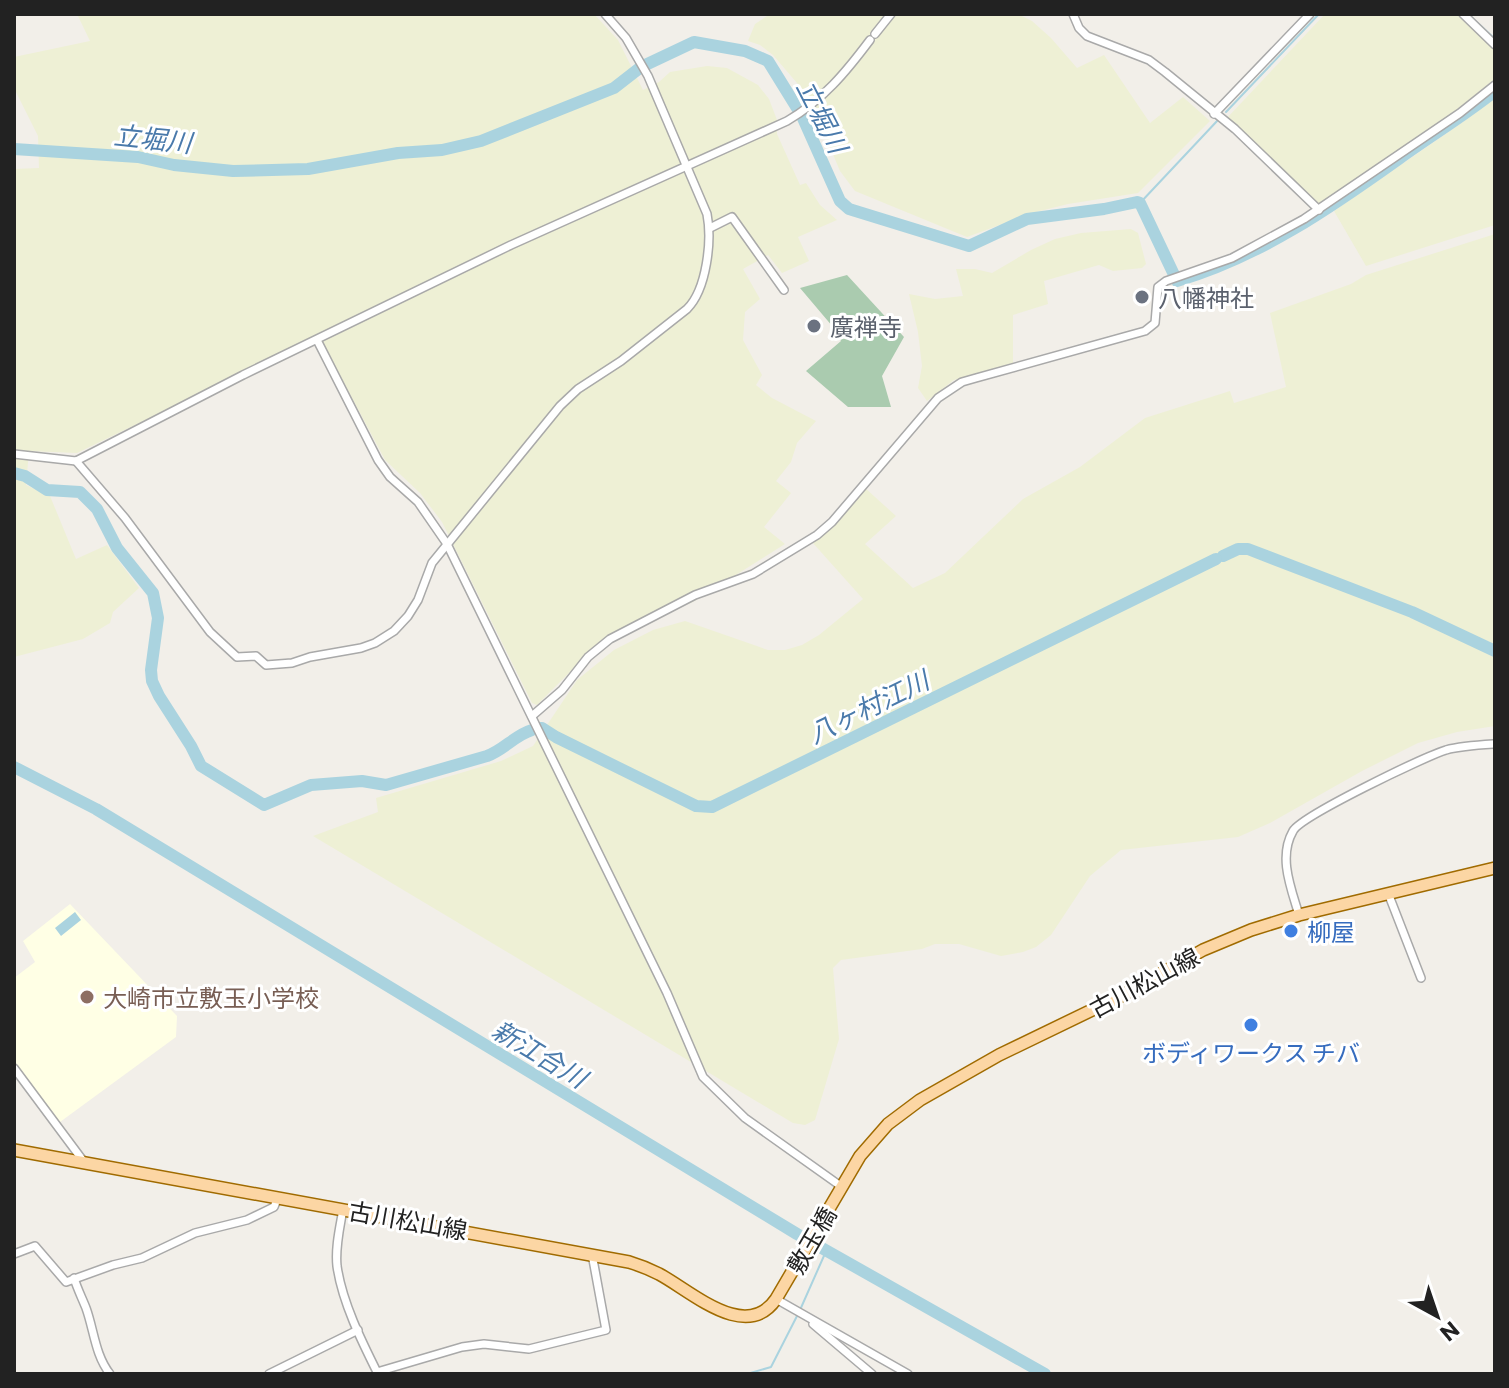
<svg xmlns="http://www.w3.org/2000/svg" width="1509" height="1388" font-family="Commissioner,'Noto Sans JP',sans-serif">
<rect width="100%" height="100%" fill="#f2efe9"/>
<path fill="#ffffe5" d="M70,904l107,112 -1,21 -116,85 -46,-61v-83l21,-16 -12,-21z"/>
<g fill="#eef0d5">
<path d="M77,14h517l24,26 25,50 16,-8 11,-10 37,-6 20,2 31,17 11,14 8,21v14l23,51 6,-2 14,22 17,15 -39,17 11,24 -27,12 -14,-18 -25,14 17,30 -15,13 -2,28 19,35 -6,10 16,13 44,23 -19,22 -6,19 -15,19 15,12 -27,34 21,17 -92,58 -46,19 -58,32 -52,52 -5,-2 -90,-181 -22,-29 -35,-33 -66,-124 -242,117 -48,-2 -3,34 24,11 26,63 31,-14 32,43 -26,24 -3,11 -27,16 -69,18v-488l25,-1 -1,-32 -24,-48v-31l76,-16z"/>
<path d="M770,14h248l14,7 19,17 26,30 27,-13 46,68 33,-26 27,24 -72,72 -70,11 -36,9 -65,24 -112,-46 -15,-20 -31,-74 -36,-42 -13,-10 -12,-4 7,-17z"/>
<path d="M1325,14h133l37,35v30l-46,37 -129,89 -94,-86z"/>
<path d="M1495,95v130l-129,41 -32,-55 129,-89z"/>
<path d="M1131,229l7,4 8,31 -4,4 -29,3 -14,-6 -55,16 4,23 -35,11v48l-59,17 -27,21 -9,-13 4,-22 -4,-34 -9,-38 26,5 28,-3 -7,-27h19l17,4 39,-23 24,-11 26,-6z"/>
<path d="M1495,234v492l-38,6 -39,11 -56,28 -92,52 -32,14 -117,13 -31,26 -39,59 -15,12 -13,5 -22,4 -42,-12h-24l-13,5 -81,11 -8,8 6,71 -24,81 -10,5 -12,-2 -480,-287 65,-24 -2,-14 125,-37 32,-15 44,-66 37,-30 39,-20 32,-9 83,29h17l17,-5 17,-10 44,-36 -51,-57 27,-21 25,-34 32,29 -31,28 48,44 32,-15 78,-74 57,-32 65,-49 85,-27 4,12 52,-16 -16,-74 81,-29 15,-9z"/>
</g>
<path fill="#aacbaf" d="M847,275l57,62 -22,39 9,31h-43l-42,-36 35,-30 -8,-14 -33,-39z"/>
<path fill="#aad3df" d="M75,912l6,8 -20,16 -6,-8z"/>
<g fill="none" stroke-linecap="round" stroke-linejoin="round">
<g stroke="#aad3df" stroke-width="2">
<path d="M1468,14l27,25"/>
<path d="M1226,112l93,-98"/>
<path d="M1140,203l78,-83"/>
<path d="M800,1310l27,-61"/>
<path d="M747,1374l24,-7 26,-51"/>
</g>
<g stroke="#aad3df" stroke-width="12">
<path d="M14,149l124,8 36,8 59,6 75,-2 90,-16 44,-3 39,-9 133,-53 27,-21 53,-25 51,9 23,10 34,55 38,85 9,8 120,37 58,-27 77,-10 33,-7 3,1 37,78c84,-25 153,-73 223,-123 32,-23 65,-43 95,-67"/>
<path d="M14,473l11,3 22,14 33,2 17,17 20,39 36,45 5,25 -7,52 1,11 7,15 32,50 10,20 63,39 47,-20 51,-4 24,4 101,-29c17,-6 28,-21 45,-26"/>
<path d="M1223,556l15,-7h10l164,63 83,39"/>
<path d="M538,728h4l14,9 140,69 16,1 504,-248"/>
<path d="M14,767l82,42 701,425 248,140"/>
</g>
<g stroke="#a9a9a9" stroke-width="10">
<g id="minor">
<path d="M1073,14l6,14 8,8 62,24 16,12 70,57 84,81"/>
<path d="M1463,14l32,31"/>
<path d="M875,34l16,-20"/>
<path d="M1214,114l96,-100"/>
<path d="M710,228l22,-11 52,73"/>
<path d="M317,340l61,120 12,17 28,25 29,42 220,449 36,84 42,41 97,69"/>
<path d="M14,454l62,7 167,-86 268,-130 276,-124c36,-21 59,-49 83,-81"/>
<path d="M76,461l49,57 85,114 27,25 19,-1 10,9 26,-2 18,-6 51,-9 14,-5 19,-12 14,-15 10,-16 14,-37 128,-157 18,-17 43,-28 66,-52c20,-20 25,-69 20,-95l-59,-138 -22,-38 -21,-24"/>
<path d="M532,716l30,-26 26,-33 22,-18 85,-44 58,-21 64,-39 15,-13 106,-124 24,-16 14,-4 169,-47 10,-8 3,-36 8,-6 66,-23 72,-39 156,-106 35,-28"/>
<path d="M1388,893l33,85"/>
<path d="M1299,915c-8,-27 -21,-58 -6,-84 8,-15 131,-74 153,-81 15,-4 33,-5 49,-6"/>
<path d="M14,1068l70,94"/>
<path d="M343,1209c-3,18 -8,38 -6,57 5,36 25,76 41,108"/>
<path d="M14,1254l21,-8 31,36 47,-17 29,-7 53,-25 52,-13 27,-13 4,-10"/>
<path d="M74,1278c3,10 8,20 12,30 8,22 9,47 24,66"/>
<path d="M776,1299l132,75"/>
<path d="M813,1324l59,50"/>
<path d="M377,1372l85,-25 22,-3 45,5 77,-19 -14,-76"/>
<path d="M269,1374l89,-44"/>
</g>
</g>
<g stroke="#a06b00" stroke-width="14">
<path id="primary" d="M14,1150l615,112c10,3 20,7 30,12 32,17 87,69 117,25l84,-143 28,-32 32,-24 79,-45 122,-59 82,-46 48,-20 48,-15 196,-47"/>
</g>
<use href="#minor" stroke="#fff" stroke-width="7"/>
<use href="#primary" stroke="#fcd6a4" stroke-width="11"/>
</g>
<g fill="#6b7280" stroke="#fff" stroke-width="3">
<circle cx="1142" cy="297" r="8"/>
<circle cx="814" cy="326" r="8"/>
</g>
<g fill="#3f7fe0" stroke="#fff" stroke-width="3">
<circle cx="1291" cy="931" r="8"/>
<circle cx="1251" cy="1025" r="8"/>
</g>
<circle fill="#8d6e63" stroke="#fff" stroke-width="3" cx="87" cy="997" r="8"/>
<g text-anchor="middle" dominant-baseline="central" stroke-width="6" stroke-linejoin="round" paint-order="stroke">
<g font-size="24" fill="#5b616d" stroke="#fff" text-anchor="start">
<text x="1158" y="297">八幡神社</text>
<text x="830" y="326">廣禅寺</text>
</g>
<g font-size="24" fill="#366cbe" stroke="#fff" text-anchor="start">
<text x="1307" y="931">柳屋</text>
<text x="1251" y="1052" text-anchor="middle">ボディワークス チバ</text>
</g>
<g font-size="24" fill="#222" stroke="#fff">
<text transform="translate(1144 982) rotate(-28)">古川松山線</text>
<text transform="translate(408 1220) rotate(10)">古川松山線</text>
<text transform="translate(811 1240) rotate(-60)">敷玉橋</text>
</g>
<g font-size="24" fill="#785e54" stroke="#fff" text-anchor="start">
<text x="103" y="997">大崎市立敷玉小学校</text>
</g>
<g font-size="26" font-style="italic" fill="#4a7aab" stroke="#fff">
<text transform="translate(823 116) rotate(63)">立堀川</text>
<text transform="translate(153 138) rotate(6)">立堀川</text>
<text transform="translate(868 706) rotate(-26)">八ヶ村江川</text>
<text transform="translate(540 1053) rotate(31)">新江合川</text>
</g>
</g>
<rect width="1509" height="1388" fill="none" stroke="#222222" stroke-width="32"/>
<g transform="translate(1437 1316) rotate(140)" stroke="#ffffff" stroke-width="6" paint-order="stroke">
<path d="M0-6L14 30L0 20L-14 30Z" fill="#222222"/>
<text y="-12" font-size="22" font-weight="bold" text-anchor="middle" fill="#222222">N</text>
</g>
</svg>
